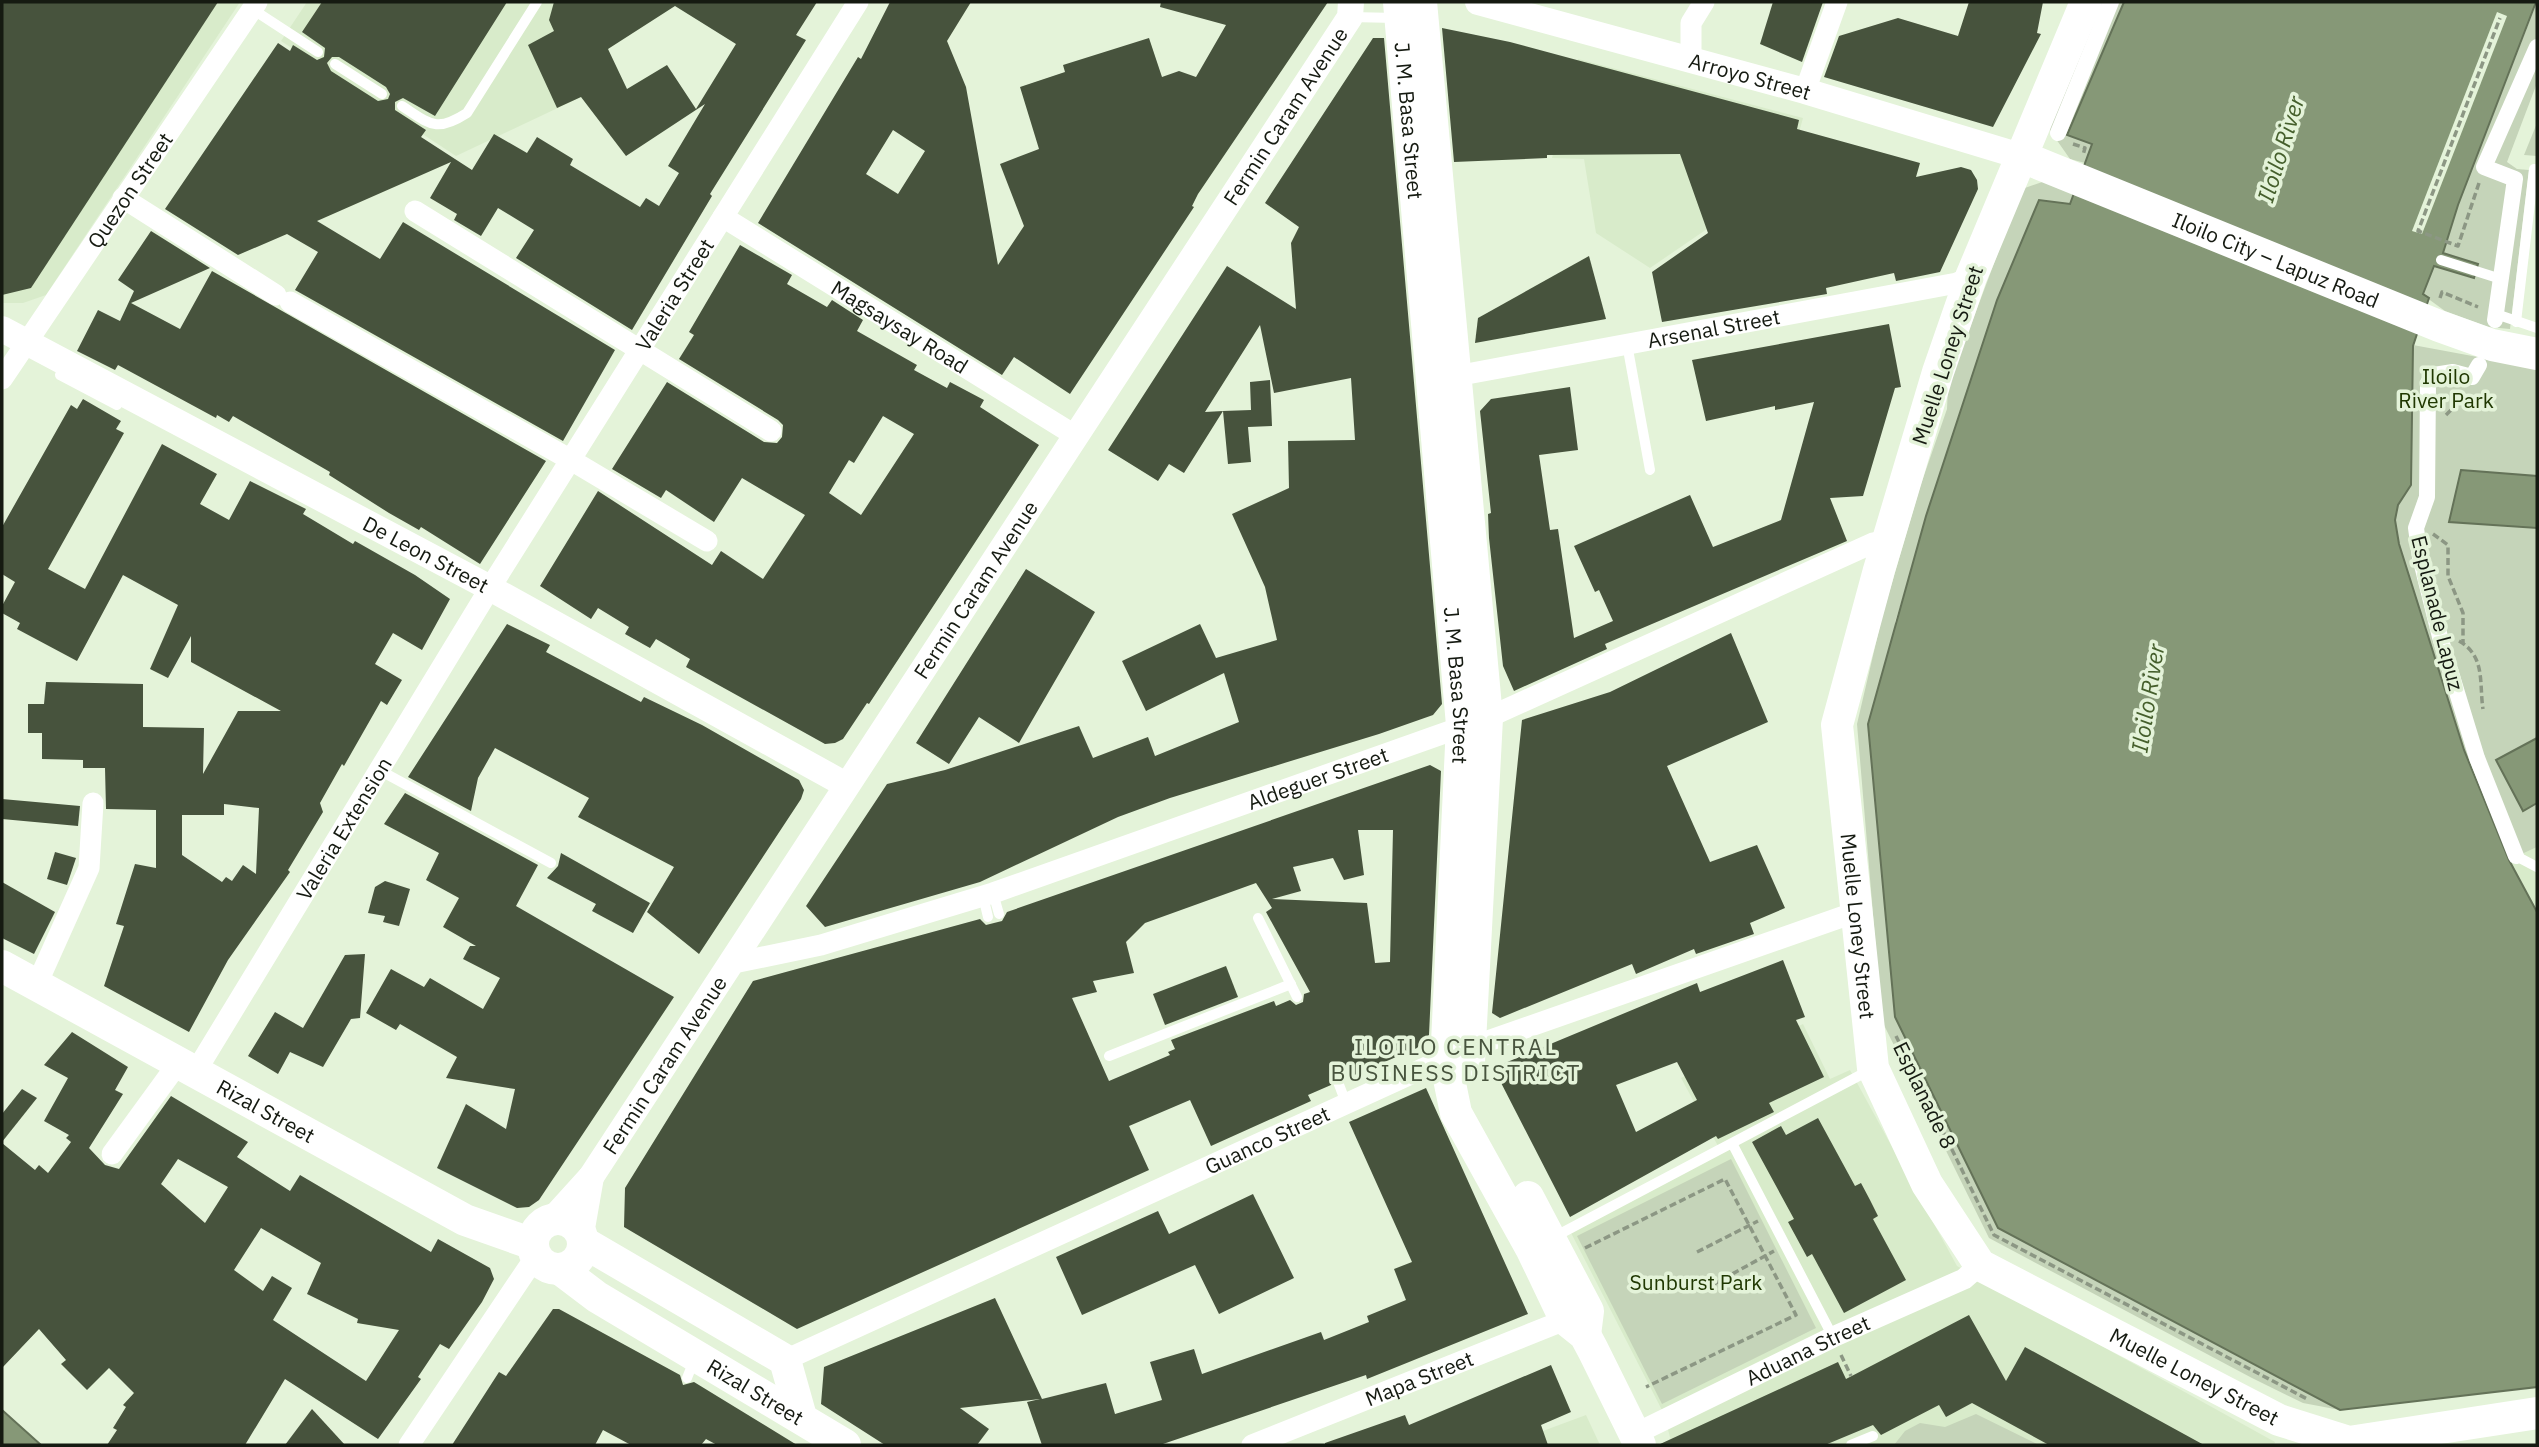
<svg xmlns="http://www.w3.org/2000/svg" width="2539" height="1447" font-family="'IBM Plex Sans',sans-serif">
<rect width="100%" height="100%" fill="#e4f3d9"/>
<g fill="#d8ebca">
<path d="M2,2h238l-194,293 -23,8h-21z"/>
<path d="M307,2h297l-50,29 27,66 -125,59 -175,-115z"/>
<path d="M1578,59l225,59 -26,95 -70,16 -57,39 -54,-35 -12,-74 -32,-1z"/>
<path d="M2537,847v65l-28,-52z"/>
<path d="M1803,1024l27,55 20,-9 107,196 318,176 -1,3h-602l-8,-31 -96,-187 150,-81 -37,-68 70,-35 2,4z"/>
<path d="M1586,1415l14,30h-95z"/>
</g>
<g fill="#c5d4b9">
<path d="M2102,2h31l-66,133 25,9 -7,19 -15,-4 -21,-30z"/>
<path d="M2537,2v81l-30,79 10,7 12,1 -19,159 -22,-2 -43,-16 -22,-16 11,-29 39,12 -30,-25 15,-48z"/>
<path d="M2537,123v33l-13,-1z"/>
<path d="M2051,179l23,13 -4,13 -31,-5 -42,100 -102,322 104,606 341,182 -37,-7 -51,-25 -263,-140 -107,-217 -25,-297 25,-107 38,-130 27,-78 1,-23 74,-197z"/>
<path d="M2413,345l124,23v479l-28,13 -45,-110 -65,-206 -4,-24 3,-15 13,-20z"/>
<path d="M1731,1159l85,169 -154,76 -85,-168z"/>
<path d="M1976,1414l63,31h-145l11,-14 15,-8 25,4z"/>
</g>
<g fill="#869877" stroke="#647258" stroke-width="2">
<path d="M2124,2h412l-78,203 -15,48 35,11 -4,14 -40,-12 -11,28 6,4 -16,48 -2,139 -13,20 -3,15 4,24 65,206 45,110 28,52v475l-197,23 -342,-182 -103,-211 -27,-293 58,-208 71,-216 42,-100 31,4 22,-60 -25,-9z"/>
<path d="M2461,470l76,6v52l-88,-6z"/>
<path d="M2537,738v65l-14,8 -27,-51z"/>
<path d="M2,1410l39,35h-39z"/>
</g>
<path fill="#e4f3d9" d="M2497,12l10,4 -85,218 -10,-3z"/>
<g fill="#47533d" fill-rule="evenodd">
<path d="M2,2h216l-187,286 -29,7z"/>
<path d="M322,2h185l-72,114 -32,-18 -8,4v8l31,20 -5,7 51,33 22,-36 33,19 10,-16 36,22 -3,6 70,42 6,-9 13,8 20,-33 -11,-7 37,-62 -79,52 -45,-59 -24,11 -29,-63 26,-14 -5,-11 5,-18h263l-21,33 10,5 -96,154 2,2 -80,134 -116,-72 18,-28 -36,-22 -17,28 -27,-16 3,-6 -27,-16 21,-36 -134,59 63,38 23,-37 212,128 -52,91 -268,-151 23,-38 -31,-18 -49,21 -73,-46 113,-166 12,8 3,-6 24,15 7,-3 1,-9 -23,-16zM675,6l61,38 -40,65 -29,-44 -40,24 -19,-40zM332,57h7l47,30 4,7 -2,5 -10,2 -47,-30 -4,-8z"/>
<path d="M890,2h81l-24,39 19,46 32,178 26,-39 -24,-62 39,-15 -19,-62 45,-15 -2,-7 86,-27 13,39 17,-6 17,6 30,-52 -66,-18 1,-5h167l-130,192 -6,12 2,1 -124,187 -56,-37 -12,18 -244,-152 100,-166 3,2zM893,130l32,21 -27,43 -32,-20z"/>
<path d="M1773,2h50l-21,60 -42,-18z"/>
<path d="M1969,2h74l-6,31 4,1 -48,93 -169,-50 15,-41 59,-18 60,18z"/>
<path d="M1442,28l68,14 289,78 -2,9 123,34 -4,14 45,-10 10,3 6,10 1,9 -38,83 -44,9 -2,-8 -68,15 1,6 -165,28 -10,-50 56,-39 -28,-79 -133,1v3l-93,4z"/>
<path d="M1373,38h11l58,666 -9,11 -54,19 -209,64 -52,19 -138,65 -155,45 -19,-21 81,-122 58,-14 134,-44 14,32 55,-21 7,19 84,-34 -15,-49 -78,38 -24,-50 78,-37 16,34 61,-18 -12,-53 -33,-73 57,-26 -1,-47 67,-1 -4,-62 -77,15 -14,-68 -55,87 18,-1 -39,62 -15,-9 -11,17 -50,-31 119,-184 69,43 -5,-66 8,-16 -34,-24z"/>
<path d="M151,231l59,37 -79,35 49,26 32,-58 334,190 -66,103 -59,-37 -2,3 -30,-17 -60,-38 1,-3 -97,-56 -4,6 -12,-7 -1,3 -98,-53 -3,5 -38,-19 21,-41 22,11 14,-30 -16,-11z"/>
<path d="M740,245l52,30 -5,9 40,23 5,-7 31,20 -6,11 60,34 -3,5 33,18 3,-6 34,18 -4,7 59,38 -170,259 -2,-1 -24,36 -8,4 -10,1 -139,-77 4,-8 -34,-20 -6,9 -25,-14 4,-7 -31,-19 -7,11 -51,-33 58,-95 114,74 9,-14 42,28 42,-64 -63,-37 -28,44 -48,-32 -5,8 -49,-29 55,-87 97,60 13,1 5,-6 1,-12 -5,-5 -99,-61 15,-24 -5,-3zM883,416l31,18 -53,81 -32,-22 20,-33 5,3z"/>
<path d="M1589,256l17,63 -131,24 3,-25z"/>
<path d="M1889,324l12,63 -6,1 -32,108 -33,2 17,43 -242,103 2,5 -93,42 -11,-25 -14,-128 -1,-24 3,-1 -11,-102 11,-12 79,-12 8,63 -39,5 11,75 8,-1 16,109 39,-17 -14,-31 -4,2 -21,-46 116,-51 23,52 68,-27 33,-118 -39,8v-4l-69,15 -14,-61z"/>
<path d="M1270,380l2,46 -24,1 3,35 -23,2 -5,-53 28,-1 -1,-28z"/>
<path d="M83,399l38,22 -5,8 8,4 -76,136 37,20 77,-145 55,30 -17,30 29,16 21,-39 56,28 -3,5 50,30 2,-3 60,34 35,24 -28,51 -29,-17 -18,31 27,16 -15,25 -6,-4 -37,65 -2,-2 -22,39 3,9 -35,58 2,2 -62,88 -39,72 -85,-46 20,-60 -8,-2 19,-60 21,4v-58l-50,-1 -1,-41h-22v-8l-41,-1v-26h-14v-29h16l2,-22 97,2v43l61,1 -1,46 35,-63h43l-90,-49v-26l-23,42 -18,-9 28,-64 -55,-30 -46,86 -60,-32 3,-6 -18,-10v-7l13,-24 -13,-8v-47l69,-122 6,4zM224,804l35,4 -3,66 -13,-9 -11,16 -6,-4 -4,5 -40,-27v-40h42z"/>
<path d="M1026,569l69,43 -76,131 -40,-26 -30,47 -33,-21z"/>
<path d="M507,624l43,21 -4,7 95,50 3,-5 58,28 97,55 5,10 -3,9 -102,155 -52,-42 27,-45 -96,-50 11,-19 -94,-50 -17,30 -7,33 -63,-34z"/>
<path d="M1731,633l37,89 -101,44 43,96 47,-17 28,63 -35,15 4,11 -58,20 -2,-5 -58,25 -4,-10 -132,54 -8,-5 30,-293 88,-28z"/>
<path d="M1430,765l11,6 -12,264 -12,13 -72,31 -10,-4 -4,10 -23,10 3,6 -100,45 -21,-46 -61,26 20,44 -352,159 -173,-102 1,-39 128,-207 227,-62 6,6 16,-4 5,-9zM1358,830h35l-3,132 -15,1 -8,-60 -95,-4 29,-8 -8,-24 40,-9 11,22 20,-5zM1256,883l16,25 -6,4 44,80 -6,2 -1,8 -7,3 -6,-5 -14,6 -2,-5 -103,39 4,9 -7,3 2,3 -61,26 -37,-83 25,-6 -4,-11 41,-8 -8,-31 19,-19z"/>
<path d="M405,793l133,72 -22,41 158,91 -135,203 -10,7 -12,1 -80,-40 29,-64 40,25 9,-40 -69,-11 11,-21 -57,-33 -4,6 -30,-17 25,-44 33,18 6,-9 53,31 17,-31 -37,-19 7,-13h6l-33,-19 16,-29 -33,-18 13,-27 -55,-29z"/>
<path d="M2,799l78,7 -2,20 -76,-7z"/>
<path d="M55,852l21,6 -9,27 -20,-6z"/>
<path d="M561,853l89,50 -17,30 -41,-22 4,-7 -49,-26 11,-12z"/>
<path d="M385,881l25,8 -11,37 -16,-4 2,-6 -17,-3 7,-26z"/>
<path d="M2,882l53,30 -21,42 -32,-16z"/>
<path d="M365,954l-5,64 -9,1 -28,48 -33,-15 -12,22 -30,-18 27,-44 28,16 42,-73z"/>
<path d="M1783,960l22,57 -9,3 28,57 -55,26 5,9 -56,27 -2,-3 -146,81 -74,-144 4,-8 197,-82 3,9zM1677,1062l20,38 -61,32 -20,-47z"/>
<path d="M1226,966l12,31 -73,28 -12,-31z"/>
<path d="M72,1032l56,35 -13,23 8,4 -34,54 16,17 14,4 52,-73 77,46 -11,15 53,34 10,-16 131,77 7,-13 52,29 4,11 -12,23 -33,47 -9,-5 -22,33 3,2 -43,60 -93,-60 -40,66h-138l10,-15 -4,-2 13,-21 -3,-2 11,-12 -25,-25 -22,22 -26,-26 5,-4 -27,-31 -37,39v-225l33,27 4,-5 9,8 23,-31 -5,-4 3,-3 -25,-14 24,-43 -24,-13zM178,1159l50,28 -23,36 -44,-39zM261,1228l60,35 -14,31 51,25 -1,4 42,7 -33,51 -93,-61 19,-32 -20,-12 -9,15 -29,-21z"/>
<path d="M1426,1088l102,226 -161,65 -1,-4 -206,70h-118l-15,-43 13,-3 -80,9 29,21 -12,16h-92l-64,-41 3,-37 171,-69 47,101 64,-16 9,31 47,-14 -12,-38 44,-13 8,25 119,-42 3,8 45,-18 -2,-6 39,-16 -12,-31 18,-7 -63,-140z"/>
<path d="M22,1089l15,9 -35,44v-28z"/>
<path d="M1818,1118l37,68 6,-3 9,17 8,16 -5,3 33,61 -62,33 -32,-59 -5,3 -19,-35 6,-3 -42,-77 29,-16 5,9z"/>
<path d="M1253,1194l41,84 -75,36 -24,-49 -113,50 -26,-58 102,-46 11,23z"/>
<path d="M553,1309h6l121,66 3,10 11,-3 103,63h-80l-11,-6 -5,6h-70l-28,-15 -8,15h-143l47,-73 7,4z"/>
<path d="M1969,1315l37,66 19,-34 179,98h-155l-77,-42 -26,14 -7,-12 -58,30 -8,-10 -48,20h-167l180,-83 8,17z"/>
<path d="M1551,1365l20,47 -30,13 7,20h-223v-2l80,-28 4,10z"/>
<path d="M312,1409l33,36h-60z"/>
</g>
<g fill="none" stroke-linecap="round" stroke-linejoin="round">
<g stroke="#8c9784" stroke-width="3.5" stroke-dasharray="7 3.5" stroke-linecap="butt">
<path d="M2073,144l12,4 -2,7"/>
<path d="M2479,183l-21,63 -40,-15 82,-213"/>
<path d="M2440,298l2,-6 36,15"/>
<path d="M2446,415l21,-21"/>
<path d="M2433,534l15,11v31l15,37v30"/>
<path d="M2459,641c27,15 20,43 24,68"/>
<path d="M1896,1036l98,199 315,165"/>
<path d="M1585,1248l140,-69 71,136 -150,72"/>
<path d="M1697,1252l61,-31"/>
<path d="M1714,1284l60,-33"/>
<path d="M1841,1355l10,21"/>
</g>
<g stroke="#fff" stroke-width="10">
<path d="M252,9l66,43"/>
<path d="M1350,17l47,1"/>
<path d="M335,64l47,30"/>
<path d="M402,106c28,18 34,27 65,7l70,-111"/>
<path d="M2441,260l60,19"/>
<path d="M2496,314l41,14"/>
<path d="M2516,322l18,-153"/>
<path d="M1627,344l23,126"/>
<path d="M66,364l-6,11 57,30"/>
<path d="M379,770l172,93"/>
<path d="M2516,856l21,11"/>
<path d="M993,893l6,21"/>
<path d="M983,896l5,21"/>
<path d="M1258,918l39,79"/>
<path d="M1109,1056l182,-72"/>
<path d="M1338,1082l8,21"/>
<path d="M1733,1145l100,192"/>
<path d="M1554,1237l316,-167"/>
<path d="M687,1378l6,-15"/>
<path d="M1851,1445l22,-9"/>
</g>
<g stroke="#fff" stroke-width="16">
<path d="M2058,133l53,-131"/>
<path d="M2495,320l20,-141 -31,-12 53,-120"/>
<path d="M2479,365l-7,12 -19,-5 -19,3 -6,8 -1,114 -11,31 4,29 20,80 37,121 39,98"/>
</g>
<g stroke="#fff" stroke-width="21">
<path d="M1691,60v-37l13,-21"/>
<path d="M1805,91l32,-89"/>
<path d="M123,198l153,97"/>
<path d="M415,211l356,220"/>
<path id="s1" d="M723,217l353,219"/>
<path d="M290,302l281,158 136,81"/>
<path id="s2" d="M1456,376l501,-93 14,-6"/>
<path id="s3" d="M2,379l255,-377"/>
<path id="s4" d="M729,964l92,-19 172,-52 494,-175 386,-175 15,-3"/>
<path d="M37,984l52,-116 4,-65"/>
<path id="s5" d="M196,1071l294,-483 368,-586"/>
<path d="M112,1154l67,-92"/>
<path id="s6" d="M785,1360l683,-312 388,-136"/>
<path id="s7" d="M1635,1434l198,-97 131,-58 16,-14"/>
<path d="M409,1445l127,-189"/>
<path id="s8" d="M1252,1445l323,-129"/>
</g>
<g stroke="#fff" stroke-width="26">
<path id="s9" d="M1478,2l327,89 215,65"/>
<path id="s10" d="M2,329l488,259 356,197"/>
<path id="s11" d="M552,1220l39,-43 759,-1160 1,-15"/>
<path d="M581,1234l10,-57"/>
</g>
<g stroke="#fff" stroke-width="32">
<path id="s12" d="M1399,2l63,723 -15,318v26l9,44 76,137 33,69 20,16 8,15 47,95"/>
<path d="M1421,2l66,716 -18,344"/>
<path id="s13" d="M2086,2l-115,275 -33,95 -59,198 -42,155 36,343 54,116 53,81 299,155 70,22 188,-29"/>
<path id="s14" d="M2020,156l419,170 53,19 45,9"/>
<path id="s15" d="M2,966l463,254 68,24"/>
<path d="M1528,1197l60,114 -3,24"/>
<circle cx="558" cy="1244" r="25"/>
<path d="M583,1242l202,118 16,57"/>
<path id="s16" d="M560,1269l37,28 248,148"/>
</g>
</g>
<g text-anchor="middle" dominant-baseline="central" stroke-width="7" stroke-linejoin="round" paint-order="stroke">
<g font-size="21" fill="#151a11" stroke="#e4f3d9">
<text stroke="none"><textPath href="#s9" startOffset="282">Arroyo Street</textPath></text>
<text stroke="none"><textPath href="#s11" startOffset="1326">Fermin Caram Avenue</textPath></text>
<text stroke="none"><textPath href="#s12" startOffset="119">J. M. Basa Street</textPath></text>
<text stroke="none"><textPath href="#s3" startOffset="228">Quezon Street</textPath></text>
<text stroke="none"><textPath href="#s14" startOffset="276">Iloilo City – Lapuz Road</textPath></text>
<text stroke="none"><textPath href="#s5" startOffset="912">Valeria Street</textPath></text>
<text stroke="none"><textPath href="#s1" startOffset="208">Magsaysay Road</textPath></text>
<text stroke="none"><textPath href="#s2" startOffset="262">Arsenal Street</textPath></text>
<text transform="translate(1947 355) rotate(-72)">Muelle Loney Street</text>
<text stroke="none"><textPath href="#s10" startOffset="480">De Leon Street</textPath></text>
<text stroke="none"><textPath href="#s11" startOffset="760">Fermin Caram Avenue</textPath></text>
<text transform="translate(2438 613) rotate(76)">Esplanade Lapuz</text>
<text stroke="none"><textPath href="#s12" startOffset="686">J. M. Basa Street</textPath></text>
<text stroke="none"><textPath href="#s4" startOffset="618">Aldeguer Street</textPath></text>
<text stroke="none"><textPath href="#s5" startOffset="284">Valeria Extension</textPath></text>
<text stroke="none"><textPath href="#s13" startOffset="968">Muelle Loney Street</textPath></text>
<text stroke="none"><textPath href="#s11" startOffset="192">Fermin Caram Avenue</textPath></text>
<text transform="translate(1925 1095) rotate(64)">Esplanade 8</text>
<text stroke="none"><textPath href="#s15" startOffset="301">Rizal Street</textPath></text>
<text stroke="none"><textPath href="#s6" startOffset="530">Guanco Street</textPath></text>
<text stroke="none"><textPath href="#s7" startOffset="192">Aduana Street</textPath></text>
<text stroke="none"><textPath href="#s13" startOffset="1577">Muelle Loney Street</textPath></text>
<text stroke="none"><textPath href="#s8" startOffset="180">Mapa Street</textPath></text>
<text stroke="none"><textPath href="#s16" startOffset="231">Rizal Street</textPath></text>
</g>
<g font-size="21" fill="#203802" stroke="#e4f3d9">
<text x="2446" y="376">Iloilo<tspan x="2446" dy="24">River Park</tspan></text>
<text x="1696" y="1282">Sunburst Park</text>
</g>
<g font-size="23" font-style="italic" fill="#455f2c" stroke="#e4f3d9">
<text transform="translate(2280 149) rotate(-73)">Iloilo River</text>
<text transform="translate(2147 698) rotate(-81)">Iloilo River</text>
</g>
<g font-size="23" letter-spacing="2" fill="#48543e" stroke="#e4f3d9">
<text x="1456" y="1046">ILOILO CENTRAL<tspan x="1456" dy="26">BUSINESS DISTRICT</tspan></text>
</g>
</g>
<rect width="2539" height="1447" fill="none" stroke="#151a11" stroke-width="7"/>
</svg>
